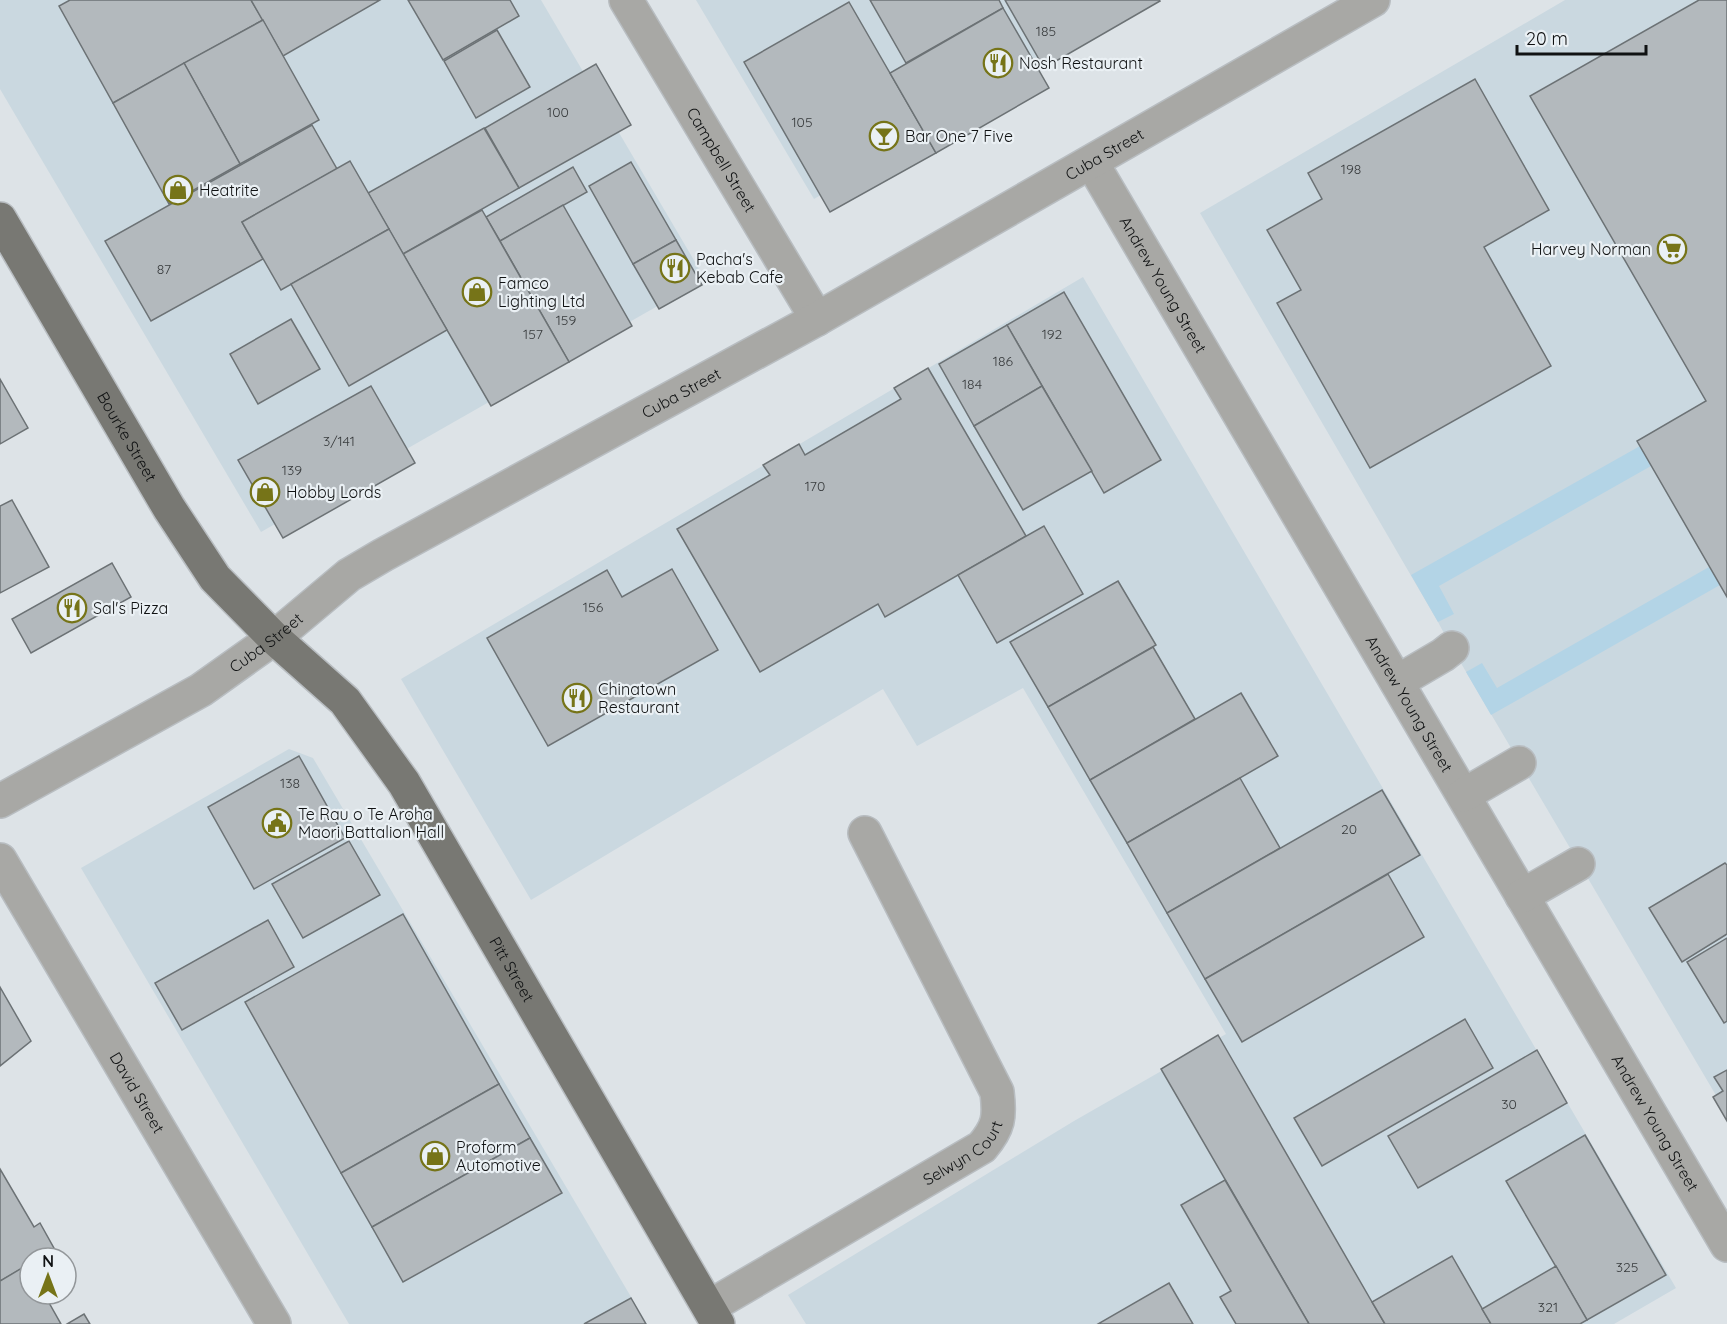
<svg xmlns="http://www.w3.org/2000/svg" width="1727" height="1324" font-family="Quicksand,sans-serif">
<rect width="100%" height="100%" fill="#dde3e7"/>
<g fill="#cad8e0">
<path d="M0,0h541l164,279 -444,253 -261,-443z"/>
<path d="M696,0h457l-339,199z"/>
<path d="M1565,0h162v1114l-275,-466 -14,-26 -238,-409z"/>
<path d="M1083,277l593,1011 -62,36h-808l-18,-29 286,-174 152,-87 -203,-346 -106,58 -34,-57 -352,211 -130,-221z"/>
<path d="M289,749l24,9 334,566h-298l-268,-456z"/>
</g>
<g fill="#b3d4e6">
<path d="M1640,446l11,20 -212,120 15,28 -16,8 -27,-47z"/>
<path d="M1709,567l11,18 -229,130 -25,-43 16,-9 15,25z"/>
</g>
<g fill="#b3b9bd" stroke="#6c7275" stroke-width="1.5">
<path d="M70,0h181l12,20 -150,83 -54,-97z"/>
<path d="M251,0h129l-97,56z"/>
<path d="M408,0h102l9,16 -76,44z"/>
<path d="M870,0h129l4,8 -97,55z"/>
<path d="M1005,0h154l1,1 -116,67z"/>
<path d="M1699,0h28v597l-90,-156 69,-40 -176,-305z"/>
<path d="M849,2l87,151 -106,59 -86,-150z"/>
<path d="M1003,8l46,80 -113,65 -46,-80z"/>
<path d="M263,20l56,100 -79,44 -56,-101z"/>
<path d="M497,30l33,57 -54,31 -32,-57z"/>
<path d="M184,63l56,101 -71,40 -56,-101z"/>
<path d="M596,64l35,61 -112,63 -34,-60z"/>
<path d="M1475,79l74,131 -65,37 67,119 -181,102 -93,-165 24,-13 -34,-60 55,-31 -14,-26z"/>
<path d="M312,125l25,44 -95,53 21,37 -112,62 -46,-80z"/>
<path d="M484,128l35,60 -116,66 -35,-61z"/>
<path d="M350,161l39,68 -108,61 -39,-68z"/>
<path d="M631,162l45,78 -43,24 -44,-78z"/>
<path d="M573,167l14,25 -87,49 -14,-24z"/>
<path d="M563,205l69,121 -63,36 -69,-121z"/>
<path d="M482,210l87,152 -78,44 -88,-152z"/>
<path d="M389,229l58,101 -98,56 -58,-102z"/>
<path d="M676,240l26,45 -43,24 -26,-45z"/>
<path d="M1064,292l97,168 -57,33 -97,-168z"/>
<path d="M291,319l29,50 -62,35 -28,-50z"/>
<path d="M1007,325l35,61 -68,40 -35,-62z"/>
<path d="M928,368l98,168 -141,81 -7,-13 -118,68 -83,-143 93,-54 -7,-10 36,-21 6,11 96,-56 -7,-11z"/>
<path d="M0,379l28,49 -28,16z"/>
<path d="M371,386l44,77 -132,75 -45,-78z"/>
<path d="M1042,386l50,85 -69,39 -49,-84z"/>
<path d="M12,500l37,67 -49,26v-87z"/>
<path d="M1044,526l39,68 -86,49 -39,-68z"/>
<path d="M112,563l19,34 -100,56 -19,-34z"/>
<path d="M672,569l46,81 -170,96 -61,-108 120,-68 15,27z"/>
<path d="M1118,581l38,64 -108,62 -38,-65z"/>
<path d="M1153,647l42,72 -105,61 -42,-73z"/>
<path d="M1241,693l37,63 -151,87 -37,-63z"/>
<path d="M299,756l46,82 -91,51 -46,-82z"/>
<path d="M1240,778l40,70 -113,65 -40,-70z"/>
<path d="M1382,790l38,65 -215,124 -38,-66z"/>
<path d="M349,841l31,54 -77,43 -31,-54z"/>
<path d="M1725,863l2,2v69l-45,28 -33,-54z"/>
<path d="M1388,874l36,63 -182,105 -37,-63z"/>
<path d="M403,914l96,170 -158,89 -96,-171z"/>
<path d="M268,920l26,47 -112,63 -27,-47z"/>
<path d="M1727,938v83l-3,2 -37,-61z"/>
<path d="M0,987l31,54 -31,25z"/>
<path d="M1465,1019l28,49 -171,98 -28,-48z"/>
<path d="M1218,1035l154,267 13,22h-76l-148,-255z"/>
<path d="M1537,1050l30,53 -149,85 -30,-52z"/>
<path d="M1727,1070v51l-14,-24 10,-6 -9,-14z"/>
<path d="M499,1084l31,54 -158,89 -31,-54z"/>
<path d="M1585,1135l81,140 -79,45 -81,-139z"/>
<path d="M530,1138l32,55 -159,89 -31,-55z"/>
<path d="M0,1169l34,58 6,-4 15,27 -15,8h-10v6l-30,17z"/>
<path d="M1225,1180l84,144h-73l-16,-27 11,-6 -50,-86z"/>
<path d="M1452,1256l39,68h-106l-13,-22z"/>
<path d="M27,1265l3,6v23h14l17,30h-61v-43z"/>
<path d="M1556,1266l31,54 -7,4h-89l-9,-15z"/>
<path d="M1169,1283l24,41h-95z"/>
<path d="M631,1298l15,26h-62z"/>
<path d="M84,1314l6,10h-23z"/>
</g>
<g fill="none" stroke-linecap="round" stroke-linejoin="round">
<g stroke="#b8bdc1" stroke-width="36">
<g id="minor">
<path id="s1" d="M626,0l191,319"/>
<path id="s2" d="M1092,163l635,1082"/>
<path d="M1397,682l46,-27 9,-7"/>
<path d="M1464,795l55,-32"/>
<path id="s3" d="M0,801l201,-111 73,-52 75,-63 34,-20 434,-236 556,-319"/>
<path id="s4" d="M0,860l274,464"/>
<path d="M1522,896l56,-32"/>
<path id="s5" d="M709,1307l273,-160c17,-20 18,-30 15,-55l-132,-259"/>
</g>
</g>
<g stroke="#b8bdc1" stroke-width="36">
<g id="major">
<path id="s6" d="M0,219l169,289 46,70 59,60 71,63 59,82 314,541"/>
</g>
</g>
<use href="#minor" stroke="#a8a8a5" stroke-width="33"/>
<use href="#major" stroke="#787873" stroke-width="33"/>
</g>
<defs>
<g id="restaurant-ring" transform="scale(1.5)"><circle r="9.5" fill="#eaf0f4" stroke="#767418" stroke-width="1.5"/><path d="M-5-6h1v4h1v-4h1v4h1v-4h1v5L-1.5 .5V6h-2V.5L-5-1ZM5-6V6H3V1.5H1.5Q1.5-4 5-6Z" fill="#767418"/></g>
<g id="bar-ring" transform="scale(1.5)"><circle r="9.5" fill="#eaf0f4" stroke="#767418" stroke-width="1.5"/><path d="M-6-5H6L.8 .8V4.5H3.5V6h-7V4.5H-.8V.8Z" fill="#767418"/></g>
<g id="shop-ring" transform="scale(1.5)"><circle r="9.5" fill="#eaf0f4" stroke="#767418" stroke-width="1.5"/><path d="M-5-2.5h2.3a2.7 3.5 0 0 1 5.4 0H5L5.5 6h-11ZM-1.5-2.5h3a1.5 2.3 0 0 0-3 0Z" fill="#767418"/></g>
<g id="supermarket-ring" transform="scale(1.5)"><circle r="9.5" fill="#eaf0f4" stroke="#767418" stroke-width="1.5"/><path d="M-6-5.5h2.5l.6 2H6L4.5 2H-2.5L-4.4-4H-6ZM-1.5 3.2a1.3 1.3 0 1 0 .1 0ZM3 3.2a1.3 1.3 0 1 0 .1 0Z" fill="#767418"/></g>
<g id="civic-ring" transform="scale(1.5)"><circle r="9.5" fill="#eaf0f4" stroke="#767418" stroke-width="1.5"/><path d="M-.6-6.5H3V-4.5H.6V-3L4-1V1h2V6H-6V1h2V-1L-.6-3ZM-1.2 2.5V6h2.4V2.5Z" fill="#767418"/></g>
</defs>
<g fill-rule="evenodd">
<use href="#restaurant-ring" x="998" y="63"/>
<use href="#bar-ring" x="884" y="136"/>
<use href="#shop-ring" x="178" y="190"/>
<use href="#supermarket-ring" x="1672" y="249"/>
<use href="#restaurant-ring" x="675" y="268"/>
<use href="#shop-ring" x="477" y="292"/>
<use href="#shop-ring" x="265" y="492"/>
<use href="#restaurant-ring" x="72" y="608"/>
<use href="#restaurant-ring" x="577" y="698"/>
<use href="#civic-ring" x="277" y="823"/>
<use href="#shop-ring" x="435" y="1156"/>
</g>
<g text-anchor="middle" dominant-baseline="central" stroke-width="4.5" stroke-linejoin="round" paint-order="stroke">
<g font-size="14" fill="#393c3e">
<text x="1046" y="31">185</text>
<text x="558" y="112">100</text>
<text x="802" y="122">105</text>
<text x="1351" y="169">198</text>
<text x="164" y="269">87</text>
<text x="566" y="320">159</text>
<text x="533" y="334">157</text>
<text x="1052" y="334">192</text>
<text x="1003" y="361">186</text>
<text x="972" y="384">184</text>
<text x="339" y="441">3/141</text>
<text x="292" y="470">139</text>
<text x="815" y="486">170</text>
<text x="593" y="607">156</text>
<text x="290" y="783">138</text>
<text x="1349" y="829">20</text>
<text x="1509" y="1104">30</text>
<text x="1627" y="1267">325</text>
<text x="1548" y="1307">321</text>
</g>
<g font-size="16" fill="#101213" stroke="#eaf0f4" text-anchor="start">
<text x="1019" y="63">Nosh Restaurant</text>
<text x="905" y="136">Bar One 7 Five</text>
<text x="199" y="190">Heatrite</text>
<text x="1651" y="249" text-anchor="end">Harvey Norman</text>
<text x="696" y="259">Pacha's<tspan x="696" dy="18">Kebab Cafe</tspan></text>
<text x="498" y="283">Famco<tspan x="498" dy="18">Lighting Ltd</tspan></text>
<text x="286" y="492">Hobby Lords</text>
<text x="93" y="608">Sal's Pizza</text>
<text x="598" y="689">Chinatown<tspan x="598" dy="18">Restaurant</tspan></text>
<text x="298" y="814">Te Rau o Te Aroha<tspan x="298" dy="18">Maori Battalion Hall</tspan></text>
<text x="456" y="1147">Proform<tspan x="456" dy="18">Automotive</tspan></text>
</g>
<g font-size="16" fill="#101213" stroke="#eaf0f4">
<text stroke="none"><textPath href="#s3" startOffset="1282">Cuba Street</textPath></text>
<text stroke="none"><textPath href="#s1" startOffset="186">Campbell Street</textPath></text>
<text stroke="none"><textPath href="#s2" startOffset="141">Andrew Young Street</textPath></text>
<text stroke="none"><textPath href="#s3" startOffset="796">Cuba Street</textPath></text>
<text stroke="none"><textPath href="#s6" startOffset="252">Bourke Street</textPath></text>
<text stroke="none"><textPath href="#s3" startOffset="310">Cuba Street</textPath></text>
<text stroke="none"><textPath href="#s2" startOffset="627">Andrew Young Street</textPath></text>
<text stroke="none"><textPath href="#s6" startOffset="914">Pitt Street</textPath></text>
<text stroke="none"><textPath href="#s4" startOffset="270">David Street</textPath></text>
<text stroke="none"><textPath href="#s2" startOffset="1113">Andrew Young Street</textPath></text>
<text stroke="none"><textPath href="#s5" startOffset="298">Selwyn Court</textPath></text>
</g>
</g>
<g transform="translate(48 1276)"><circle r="28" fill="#eaf0f4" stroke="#93979a" stroke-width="1.5"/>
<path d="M0-4.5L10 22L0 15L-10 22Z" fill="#767418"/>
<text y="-9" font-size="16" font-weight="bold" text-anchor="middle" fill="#101213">N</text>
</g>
<path d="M1517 45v9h129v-9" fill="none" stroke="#101213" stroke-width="3"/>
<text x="1526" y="45" font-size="18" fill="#101213" stroke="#eaf0f4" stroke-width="4.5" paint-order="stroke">20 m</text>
</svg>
